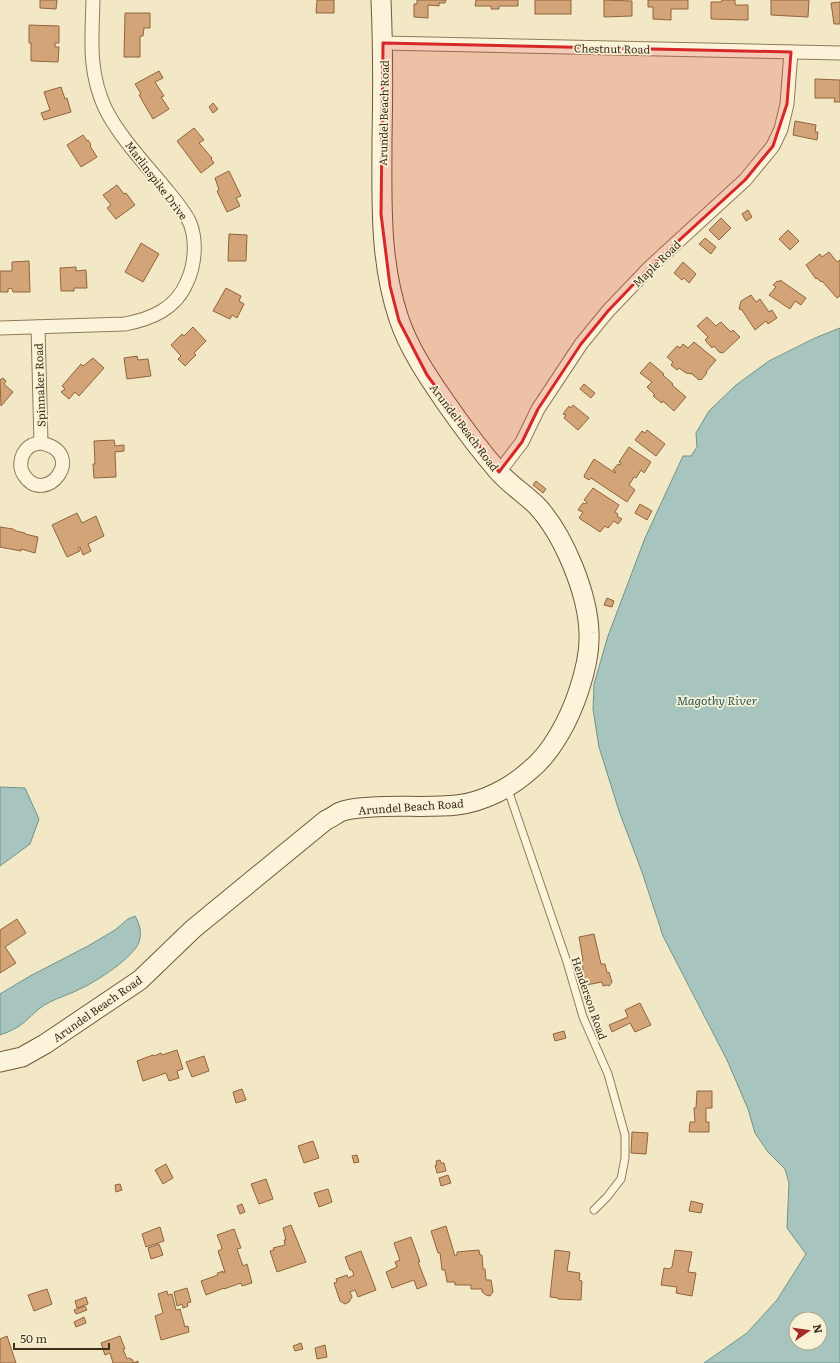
<svg xmlns="http://www.w3.org/2000/svg" width="840" height="1363" font-family="Literata,serif">
<rect width="100%" height="100%" fill="#f2e8c5"/>
<g fill="#a7c5be" stroke="#6d958e" fill-rule="evenodd">
<path d="M840,328v1035h-136l43,-30 30,-33 29,-46 -19,-26 2,-45 -4,-14 -17,-17 -13,-19 -7,-24 -21,-49 -64,-124 -21,-64 -23,-61 -20,-64 -6,-38 1,-25 14,-48 37,-98 38,-82h8l6,-9 -1,-14 13,-22 27,-26 33,-24 46,-23zM796,1319h24v24h-24z"/>
<path d="M0,787l25,1 14,31 -9,25 -30,22z"/>
<path d="M135,916c5,8 7,17 4,26 -6,16 -42,39 -57,46 -11,6 -23,9 -34,15 -10,5 -17,14 -26,21 -6,5 -14,8 -22,11v-41l30,-18 58,-30 27,-16 13,-11z"/>
</g>
<g fill="#d3a478" stroke="#91643d">
<path d="M40,0h17l-1,9 -16,-1z"/>
<path d="M317,0h17v13h-18z"/>
<path d="M417,0h29l-1,3h-6v3l-11,-1v13l-14,-1v-13h3z"/>
<path d="M476,0h42v6h-19v3h-8v-3h-16z"/>
<rect x="535" y="0" width="36" height="14"/>
<path d="M604,0l28,1v15l-28,1z"/>
<path d="M648,0h40v9h-17v11l-18,-1v-12h-5z"/>
<path d="M722,0h13v5h13v15l-37,-1v-17h10z"/>
<path d="M771,0h38l-1,17 -37,-2z"/>
<path d="M840,2v22h-6l-3,-21z"/>
<path d="M125,13h25v15h-6l-1,8h-3v21h-16z"/>
<path d="M29,25l30,1v17h-4v4h4l-1,15 -27,-1v-18h-2z"/>
<path d="M159,71l4,7 -8,4 9,14 -3,1 8,12 -16,10 -14,-24 2,-1 -6,-10z"/>
<path d="M815,79l25,1v22h-6l1,-4h-20z"/>
<path d="M61,87l4,12 2,-1 4,14 -27,8 -3,-7 9,-3 -6,-18z"/>
<path d="M213,103l5,6 -5,4 -4,-6z"/>
<path d="M795,121l21,4 -1,7h3l-1,8 -24,-5z"/>
<path d="M194,128l10,12 -5,3 13,15 -1,1 3,4 -13,10 -24,-32z"/>
<path d="M83,135l4,6 1,-1 2,3 1,2 -1,1 7,11 -16,10 -14,-22z"/>
<path d="M229,171l12,25 -5,2 4,8 -13,6 -10,-21 2,-1 -4,-12z"/>
<path d="M117,185l7,9 2,-1 9,12 -19,14 -9,-11 4,-3 -8,-10z"/>
<path d="M748,210l4,7 -6,4 -4,-7z"/>
<path d="M721,218l10,10 -12,12 -10,-10z"/>
<path d="M788,230l11,11 -9,9 -11,-11z"/>
<path d="M229,234l18,1 -1,26h-18z"/>
<path d="M705,238l11,9 -5,7 -12,-10z"/>
<path d="M141,243l18,11 -16,28 -18,-10z"/>
<path d="M829,252l8,10 3,-2v36l-3,2 -15,-17 -1,1 -4,-4 -1,1 -10,-14 14,-11 2,3z"/>
<path d="M29,261l1,31h-17l-1,-3 -1,-1 -3,1v3h-8v-21h12v-9z"/>
<path d="M683,262l13,12 -7,9 -5,-5 -2,2 -8,-7z"/>
<path d="M76,267v4l10,-1 1,18h-13v3h-13l-1,-23z"/>
<path d="M780,280l26,18 -5,7 -6,-4 -5,8 -21,-14 7,-8 -3,-2 4,-4 2,1z"/>
<path d="M226,288l15,8 -2,5 5,3 -7,14 -5,-3 -2,4 -17,-8z"/>
<path d="M751,295l5,7 4,-3 9,13 3,-2 5,8 -9,6 -2,-3 -11,9 -13,-20 -3,-1 2,-8z"/>
<path d="M707,317l9,9 5,-4 10,10 2,-2 7,7 -17,16 -4,-1 -5,-6 -2,2 -7,-8 3,-3 -11,-11z"/>
<path d="M193,327l13,14 -12,12 2,2 -11,11 -7,-7 3,-3 -10,-11 11,-11 2,2z"/>
<path d="M694,342l22,18 -10,12 1,1 -6,7 -1,-1 -1,1 -6,-5v-1l-7,-1 -7,-5 -2,2 -6,-5 2,-3 -6,-5 10,-11 3,2 3,-4 5,4z"/>
<path d="M137,356l1,4 10,-1 3,17 -24,3 -3,-21z"/>
<path d="M93,358l11,10 -25,28 -4,-4 -6,7 -8,-7 4,-3 -3,-3 19,-22 2,2z"/>
<path d="M650,362l14,12 -1,1 10,9 -1,1 14,12 -12,14 -11,-10 -1,2 -9,-7 2,-1 -8,-8 5,-5 -12,-9z"/>
<path d="M3,378l3,3 -2,3 9,8 -12,14 -1,-26z"/>
<path d="M584,384l11,9 -4,5 -11,-9z"/>
<path d="M573,405l16,13 -11,12 -14,-12 2,-3 -3,-1 6,-8 2,2z"/>
<path d="M647,430l18,14 -9,12 -21,-16 7,-9 3,2z"/>
<path d="M114,440l1,6 9,-1v6l-9,1 1,25 -22,1 -1,-14h2l-1,-23z"/>
<path d="M629,447l22,15 -7,11 -3,-3 -5,8 -2,-1 -5,8 6,5 -8,12 -36,-24 -2,2 -5,-3 1,-3 9,-15 21,14 1,-1 -3,-2 5,-6 2,1 1,-2 -2,-1z"/>
<path d="M536,481l10,8 -3,4 -10,-8z"/>
<path d="M593,488l26,17 -4,7 3,2 -1,2 5,3 -4,5 -4,-3 -6,7 -3,-2 -5,6 -21,-14 4,-6 -5,-2 5,-7 3,1 1,-2 -3,-2z"/>
<path d="M640,504l12,7 -5,9 -12,-7z"/>
<path d="M77,513l5,10 14,-7 8,20 -16,8 3,7 -8,4 -3,-8 -2,1 2,3 -13,6 -15,-32z"/>
<path d="M0,527l13,2 3,2 9,2v1l13,3 -3,16 -14,-4v2l-21,-4z"/>
<path d="M607,598l7,3 -2,6 -8,-2z"/>
<path d="M17,919l9,14 -21,14 11,16 -16,10v-43z"/>
<path d="M594,934l7,30h4l2,9 2,-1 3,10 -3,4 -2,-1 -4,1 -1,-4 -16,3 -2,-10h-2v-5h1l-1,-10h1l-4,-23z"/>
<path d="M640,1003l11,22 -16,7 -5,-9 -18,9 -3,-7 19,-8 -3,-7z"/>
<path d="M564,1031l2,7 -11,3 -2,-7z"/>
<path d="M177,1050l6,19 -6,2 2,7 -10,3 -3,-8 -23,8 -6,-20 16,-6 1,1 7,-3 1,2z"/>
<path d="M204,1056l5,15 -17,6 -6,-15z"/>
<path d="M242,1089l4,11 -10,3 -3,-11z"/>
<path d="M697,1091h15v17h-6v14h3v10h-20l1,-10h5l-1,-14h2z"/>
<path d="M632,1132l16,1 -2,21 -15,-1z"/>
<path d="M313,1141l6,17 -15,5 -6,-17z"/>
<path d="M357,1155l2,7 -5,1 -2,-7z"/>
<path d="M440,1160l1,3h3l2,8 -9,2 -2,-8h2l-1,-4z"/>
<path d="M166,1164l7,14 -10,6 -8,-14z"/>
<path d="M448,1175l3,8 -10,3 -2,-8z"/>
<path d="M266,1179l7,20 -14,5 -8,-20z"/>
<path d="M120,1184l2,6 -6,2 -1,-7z"/>
<path d="M328,1189l4,13 -13,5 -5,-14z"/>
<path d="M691,1201l12,3 -2,9 -12,-2z"/>
<path d="M242,1204l3,8 -5,2 -3,-8z"/>
<path d="M291,1225l15,37 -29,10 -7,-21 4,-1 -1,-2 12,-3 -1,-5h2l-3,-12z"/>
<path d="M446,1226l9,30 2,-1v-3l22,-2 1,5h2l1,14h2l1,11h5l2,12 -3,4 -4,-1 -4,-3v-3h-11v-4h-16v-3h-8l-2,-12h-3l-2,-17h-2l-7,-22z"/>
<path d="M160,1227l4,14 -18,6 -4,-13z"/>
<path d="M234,1229l7,19 -4,1 6,17 4,-2 5,19 -10,3 -1,-3 -17,6v-1l-18,7 -5,-14 17,-6 -1,-2h1l5,-2v2l2,-1 -7,-21 4,-2 -1,-4 -4,-10z"/>
<path d="M411,1237l9,25h-2l9,23 -10,4 -3,-9 -22,8 -6,-16 11,-5 -2,-5 5,-2 -6,-17z"/>
<path d="M159,1244l4,11 -12,4 -3,-11z"/>
<path d="M555,1250l15,2 -3,19 13,2 -1,7 3,1 -1,19 -23,-1v-1l-8,-1z"/>
<path d="M675,1250l17,2 -4,20 8,1 -4,23 -16,-3 1,-6 -16,-2 3,-17 5,1 3,-2z"/>
<path d="M361,1251l15,39 -18,7 -3,-7 -5,2 2,5 -3,5 -4,2 -5,-3 -6,-18 3,-1 -1,-3 11,-4 1,3 6,-3 -2,-5h-2l-5,-13z"/>
<path d="M187,1288l4,14 -4,1 1,3 -5,2 -1,-4 -5,2 -3,-14z"/>
<path d="M47,1289l5,15 -18,7 -6,-16z"/>
<path d="M167,1291l1,4 4,-1 4,16 4,-1 5,18 3,-1 1,6 -28,8 -6,-24 8,-3 -5,-19z"/>
<path d="M86,1297l2,7 -11,4 -2,-7z"/>
<path d="M85,1306l2,4 -11,4 -2,-4z"/>
<path d="M84,1317l2,6 -10,4 -2,-5z"/>
<path d="M7,1336l9,27h-16v-24z"/>
<path d="M120,1336l5,13h-2l4,10 2,-1 4,2v3l5,-2v2h-25l-3,-10 -5,2 -4,-12z"/>
<path d="M301,1343l2,6 -8,2 -2,-5z"/>
<path d="M325,1345l2,12 -10,2 -2,-11z"/>
</g>
<g fill="none" stroke-linecap="round" stroke-linejoin="round">
<g stroke="#8f7a59" stroke-width="9">
<path id="lane" d="M507,787l60,175 16,55 25,57 17,61v23l-4,21 -14,18 -13,13"/>
</g>
<g stroke="#8f7a59" stroke-width="15">
<g id="street">
<path d="M383,43l457,10"/>
<path d="M38,327l3,116c-3,0 -6,1 -9,2 -10,5 -15,20 -8,30 21,33 65,-22 17,-32"/>
<path d="M0,328l125,-4c26,-5 51,-15 62,-42 8,-17 10,-41 3,-59 -6,-13 -16,-24 -25,-35 -19,-23 -47,-53 -60,-80 -17,-37 -13,-69 -12,-108"/>
<path d="M499,472l23,-30 16,-33 43,-65 27,-33 42,-44 95,-87 28,-34 8,-17 6,-25 4,-52"/>
</g>
</g>
<g stroke="#715a3c" stroke-width="21">
<path id="secondary" d="M0,1062l22,-5 23,-13 95,-64 53,-51 133,-109c5,-2 10,-6 14,-8 10,-4 22,-4 32,-5 28,-2 57,1 85,-2 26,-3 53,-17 72,-34 23,-18 41,-53 50,-81 6,-18 11,-37 10,-57 -1,-39 -25,-98 -52,-127 -12,-12 -28,-22 -39,-35 -19,-22 -36,-45 -52,-68 -18,-26 -37,-54 -47,-84 -20,-59 -17,-119 -17,-180 1,-46 1,-93 -1,-139"/>
</g>
<use href="#lane" stroke="#fcf4da" stroke-width="7"/>
<use href="#street" stroke="#fcf4da" stroke-width="13"/>
<use href="#secondary" stroke="#fcf4da" stroke-width="19"/>
</g>
<path fill="#d62828" fill-opacity="0.2" stroke="#d62828" stroke-width="3" stroke-linejoin="round" d="M383,43l408,9 -4,52 -14,42 -28,34 -95,87 -42,44 -27,33 -43,65 -16,33 -23,30 -72,-97 -28,-54 -9,-35 -9,-72z"/>
<g text-anchor="middle" dominant-baseline="central" stroke-width="3.5" stroke-linejoin="round" paint-order="stroke">
<g font-size="11" fill="#3e301e" stroke="#f9f1d6">
<text transform="translate(612 48) rotate(1)">Chestnut Road</text>
<text transform="translate(383 113) rotate(-89)">Arundel Beach Road</text>
<text transform="translate(157 180) rotate(53)">Marlinspike Drive</text>
<text transform="translate(656 263) rotate(-44)">Maple Road</text>
<text transform="translate(39 385) rotate(-92)">Spinnaker Road</text>
<text transform="translate(465 427) rotate(53)">Arundel Beach Road</text>
<text transform="translate(411 806) rotate(-4)">Arundel Beach Road</text>
<text transform="translate(590 998) rotate(71)">Henderson Road</text>
<text transform="translate(97 1008) rotate(-35)">Arundel Beach Road</text>
</g>
<g font-size="12" font-style="italic" fill="#2c5f5f" stroke="#f9f1d6">
<text x="717" y="700">Magothy River</text>
</g>
</g>
<g transform="translate(808 1331) rotate(77)"><circle r="19" fill="#f9f1d6" stroke="#aea48c"/>
<path d="M0-3L7 15L0 10L-7 15Z" fill="#a42c24"/>
<text y="-6" font-size="11" font-weight="bold" text-anchor="middle" fill="#3e301e">N</text>
</g>
<path d="M14 1343v6h95v-6" fill="none" stroke="#3e301e" stroke-width="2"/>
<text x="20" y="1343" font-size="12" fill="#3e301e" stroke="#f9f1d6" stroke-width="3" paint-order="stroke">50 m</text>
</svg>
